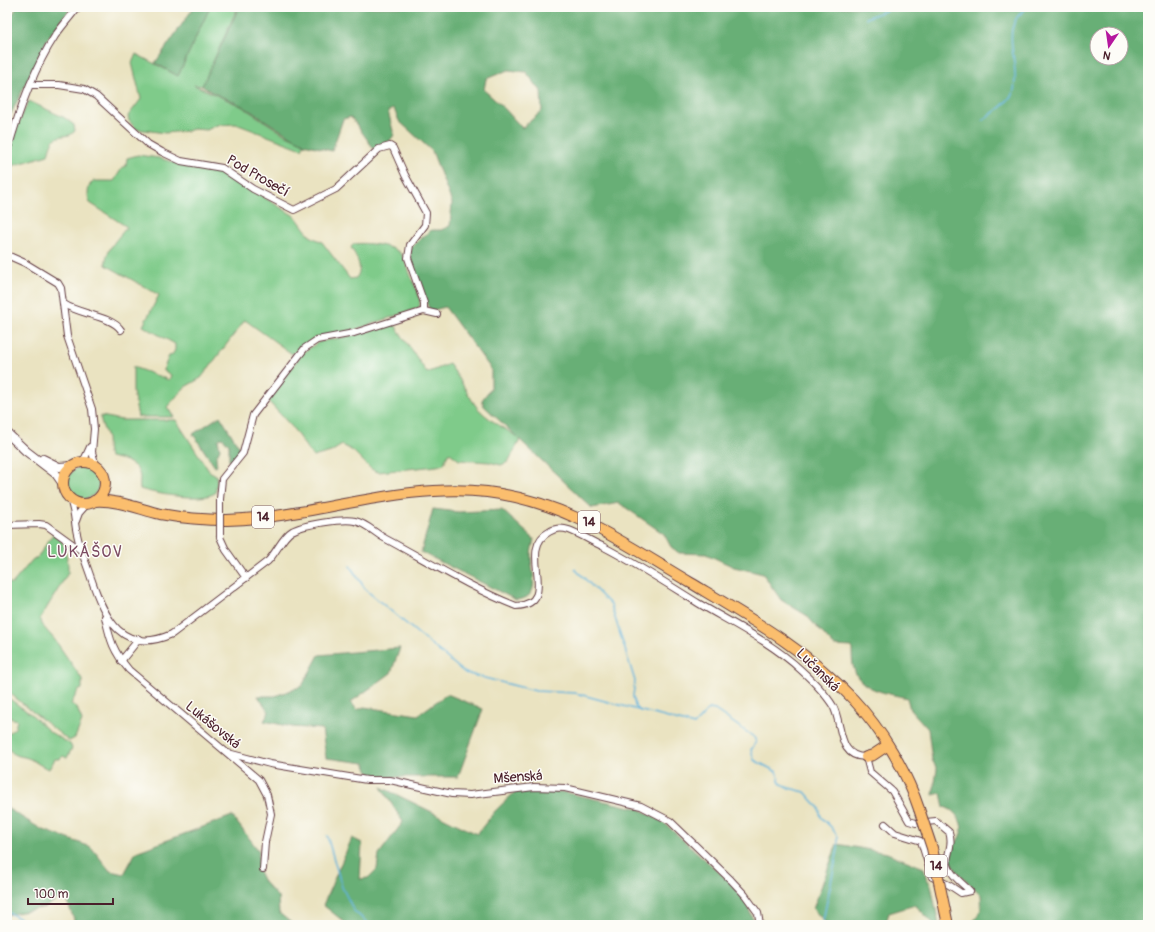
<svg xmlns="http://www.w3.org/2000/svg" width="1155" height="932" font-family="Pangolin,sans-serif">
<rect width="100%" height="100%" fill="#fdfcf7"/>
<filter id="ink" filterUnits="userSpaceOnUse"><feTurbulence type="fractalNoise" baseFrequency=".025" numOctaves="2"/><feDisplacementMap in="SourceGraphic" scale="8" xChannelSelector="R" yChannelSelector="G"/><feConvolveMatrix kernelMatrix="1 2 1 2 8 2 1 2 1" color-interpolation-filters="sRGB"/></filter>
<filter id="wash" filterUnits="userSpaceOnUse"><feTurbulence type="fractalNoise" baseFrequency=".012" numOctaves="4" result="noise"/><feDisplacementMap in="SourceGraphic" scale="16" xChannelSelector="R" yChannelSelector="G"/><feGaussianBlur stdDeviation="0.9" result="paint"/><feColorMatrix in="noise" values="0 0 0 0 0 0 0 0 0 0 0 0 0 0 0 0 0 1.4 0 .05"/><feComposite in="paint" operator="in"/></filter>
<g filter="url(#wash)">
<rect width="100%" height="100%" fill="#eae3c1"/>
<g fill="#7fcb8a" stroke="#64755a">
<path d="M210,7h28l-36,79 -8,-1 47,21 43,28 21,9 -3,6 -66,-25 -19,1 -10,5 -13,-1 -7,2 -22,2 -29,-4 -7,-8 -1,-5 13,-17 -9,-36 4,-9 42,22z"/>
<path d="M29,101l36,17 9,7 1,6 -5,4c-16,2 -18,3 -22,20l-36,11 -4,-8c6,-21 10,-37 21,-57z"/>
<path d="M138,155l21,3 13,4 46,7 78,48 14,19 12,6 28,37 6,-1c8,-10 0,-21 -5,-31l3,-3c11,-2 38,1 46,9 6,6 9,20 13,28 3,9 9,18 6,27l-68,23 -35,6 -24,17 -47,-34 -44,58 -16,9 -18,20 7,10h-36l-5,-25v-25l36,13 2,-5 -8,-5 6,-14 3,-1 3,-5v-6l-32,-18 16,-31 -53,-30c-2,-14 13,-28 21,-38l-37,-24c-3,-6 -3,-17 3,-22h21l8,-13 4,-2 1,-8z"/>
<path d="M393,324l2,1 32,48 22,-9c11,14 17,28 27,42 9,12 31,24 43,32v4l-11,20 -7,3 -12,-3 -30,-2 -9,-7h-2l-4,11 -7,2 -59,6 -7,-3 -18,-18 -11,-6 -11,7 -18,5 -21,-30 -24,-26 34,-48 17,-11 35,-7z"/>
<path d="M101,416l21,4h54l33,51 7,4 1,7 -2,11c-13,9 -60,1 -75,-4 -1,-5 1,-12 -1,-16 -4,-12 -20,-14 -29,-16 -5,-7 -1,-15 -4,-22 -2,-7 -6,-12 -5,-19z"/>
<circle cx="83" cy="483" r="16"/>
<path d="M53,534l9,7 3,7 3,16v9l-28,46 1,5 14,16 27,39v10l-4,2 -7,13 6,4 5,13 -7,17 -6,3 -62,-50v-110l4,3h1l21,-25 4,-1z"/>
<path d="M7,697l25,18 18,17 20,12 2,4 -5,10 -4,-2 -3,3h-5l-6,10c-7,-2 -11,-6 -17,-9 -8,-5 -17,-2 -22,-10h-3v-16l8,-6 2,-8 -7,-2 -3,2z"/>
</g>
<g fill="#67af76" stroke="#586750" fill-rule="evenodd">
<path d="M7,7l6,7 4,-7h55l-24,31 -37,76 -4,-2z"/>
<path d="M194,7h16l-32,69 -23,-13z"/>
<path d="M239,7h909v918h-179c12,-11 13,-14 12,-30 -8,-9 -28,-24 -30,-35 -2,-17 20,-25 6,-44 -4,-5 -7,-7 -13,-9l-3,-14 -8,2 4,-26 -5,-9 -4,-31 -18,-20 -3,-11c-19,-5 -47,-7 -53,-29 -2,-6 -2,-15 -2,-22l-18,-1 -28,-31 -25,-15 -18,-26 -29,-7 -28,-13 -27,-1 -8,-6 -7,-13 -45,-31 -27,5 -108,-102 -2,-6 9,-12v-19l-46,-62 -15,4 -20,-50 1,-14 20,-17h10l9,-4 2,-23 -20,-52 -33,-30 -5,-12 -6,2 6,24 -5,7 -5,1 -10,6 -23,-32 -8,2 -11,32 -28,-7v-1c-22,-10 -41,-25 -62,-37 -13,-7 -27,-11 -40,-20zM1097,34h24v24h-24zM508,70l18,2 15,19 1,20 -20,17 -17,-19 -21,-19 2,-11z"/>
<path d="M220,416l21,34 -8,12 -4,-2v-15l-5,-6 -3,-1 -3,2 2,9 -4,8 1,9 -2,1 -22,-33z"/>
<path d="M433,509l26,3 43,-2 32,29c-1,6 -3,11 -3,17 0,16 12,42 -15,44l-95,-48z"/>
<path d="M400,648l-9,25 -40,29 6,8 7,-3 54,8 29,-21 36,15 -25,68h-87l-6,-14 -39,-5 -4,-29 -30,-2 -28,-6 5,-9 -11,-16h17l27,-10 17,-31z"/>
<path d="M381,787l96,47 18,-23 22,-21 46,2 77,17 23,13 67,60 16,20 9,23h-407l-25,-20 29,-67 10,5 -2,36 8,-1 9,-9 2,-15 24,-32z"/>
<path d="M7,808l34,21 50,18 19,24 14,3 12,-22 96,-36 27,35 -1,18 6,13 14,15 1,16 15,12h-221l1,-6 -10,-25 -18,13 -39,8z"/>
<path d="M837,844l50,9 37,15 2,9 5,8 8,40h-4l-20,-20 -26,8 -4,12h-57l-15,-16z"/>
</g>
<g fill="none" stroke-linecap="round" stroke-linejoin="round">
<g stroke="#62b4dd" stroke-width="1.5">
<path d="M1043,7l14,1 14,-1"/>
<path d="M866,18l29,-11"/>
<path d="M983,120c11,-8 23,-15 30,-27 2,-3 1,-8 2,-12 2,-28 -16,-55 13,-74"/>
<path d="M350,566l16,24 99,83 71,18 39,2 119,32 15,-16 6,1 39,27 2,5 -5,8 3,10 23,12 3,11 9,5 16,4 14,16 2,9 11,11 6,9v12l-16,76"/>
<path d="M575,569l36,36 24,76 -2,15 2,10 5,5"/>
<path d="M327,836l15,51 12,24 16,14"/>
<path d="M7,912l18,9 3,4"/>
</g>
</g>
</g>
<g filter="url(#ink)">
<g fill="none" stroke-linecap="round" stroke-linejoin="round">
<g stroke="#623c42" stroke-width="8">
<g id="minor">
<path d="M30,85h29l25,4 12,7 52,48 14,8 19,9 41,7 31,21 41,21 42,-21 43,-40 11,-3 3,2 12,27 21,38 -1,12 -15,20 -2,13 16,45v8"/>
<path d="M7,153c11,-40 25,-82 48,-117 7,-10 15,-19 23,-29"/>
<path d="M7,255l18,8 33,20 3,5 6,48 25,73 2,20 -2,23 4,14"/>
<path d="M64,304c14,10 48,12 57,26"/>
<path d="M79,463l6,-5 5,-11"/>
<path d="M69,498c6,11 5,24 8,36 3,15 9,29 14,44 14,41 31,78 81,56l96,-73c8,-8 15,-25 24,-30 10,-6 51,-13 63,-10 11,2 21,13 31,18 43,23 85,49 130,67 46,-2 0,-57 33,-74 6,-4 14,-4 20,-2 11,4 22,11 33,16 33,17 64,37 96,57 35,21 73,39 103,67 12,11 24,23 32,36 10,18 4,52 33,51l4,15 22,19 17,30 7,2 20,-2 13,11c3,9 1,15 -1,24 -4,15 13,26 22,35l-9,2 -12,-8 -17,-8 -11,-36 -26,-8 -10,-9"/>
<path d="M220,499l2,-20 21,-26 10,-38 52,-67 12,-8 37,-7 70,-22 13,3"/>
<path d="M76,521l3,-8 8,-9"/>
<path d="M7,525l32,-1 7,1 36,26"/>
<path d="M220,537l6,13 20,28"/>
<path d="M105,617c5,23 8,34 24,53l130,110 8,15 4,19 -6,28 -2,27"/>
<path d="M121,661l18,-22"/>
<path d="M228,753l42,11 97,16h23l62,14 18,1 64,-8 31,1 76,18 29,15 61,59 14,15 13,18 2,12"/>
</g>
</g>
<g stroke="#623c42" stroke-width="10">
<g id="tertiary">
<path d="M7,433l19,18 30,23 7,10"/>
<path d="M43,459l16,8 14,-1"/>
</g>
</g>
<g stroke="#623c42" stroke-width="12">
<g id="primary">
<circle cx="84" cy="483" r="21"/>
<path d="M94,501c22,-2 45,8 66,13 22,4 44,6 67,6 87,-2 172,-38 260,-28 81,10 136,51 204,91 57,34 116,67 162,116 29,31 53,71 66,110"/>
<path d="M866,757l7,-2 15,-10"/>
</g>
</g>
<use href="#minor" stroke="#fff" stroke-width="6"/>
<use href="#tertiary" stroke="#fff" stroke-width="8"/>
<use href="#primary" stroke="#fbbe6e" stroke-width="10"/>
<g stroke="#623c42" stroke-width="8" stroke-linecap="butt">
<path id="minor-bridge" d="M220,537v-38"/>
</g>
<g stroke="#623c42" stroke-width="12" stroke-linecap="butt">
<path id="primary-bridge" d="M919,809l13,39 16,77"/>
</g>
<use href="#minor-bridge" stroke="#fff" stroke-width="6"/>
<use href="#primary-bridge" stroke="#fbbe6e" stroke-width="10"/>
</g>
</g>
<g text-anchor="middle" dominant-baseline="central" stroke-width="3" stroke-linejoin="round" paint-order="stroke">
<g fill="#fdfcf7" stroke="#806168" stroke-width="1">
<rect x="252" y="506" width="22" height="22" rx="3"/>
<rect x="578" y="511" width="22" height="22" rx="3"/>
<rect x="925" y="855" width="22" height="22" rx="3"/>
</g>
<g font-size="13" font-weight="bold" fill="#4a1f2b">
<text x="263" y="517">14</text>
<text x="589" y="522">14</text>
<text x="936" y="866">14</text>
</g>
<g font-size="14" fill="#4a1f2b" stroke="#fdfcf7">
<text transform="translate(258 176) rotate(30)">Pod Prosečí</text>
<text transform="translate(818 670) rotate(45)">Lučanská</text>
<text transform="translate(213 725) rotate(39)">Lukášovská</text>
<text transform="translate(518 777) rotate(-4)">Mšenská</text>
</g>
<g font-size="16" letter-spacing="1" fill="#7c4b62" stroke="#fdfcf7">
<text x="85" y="552">LUKÁŠOV</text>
</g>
</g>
<rect width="1155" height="932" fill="none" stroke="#fdfcf7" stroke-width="24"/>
<g transform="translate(1109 46) rotate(193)"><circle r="19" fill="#fdfcf7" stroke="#b5a4a5"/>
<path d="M0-3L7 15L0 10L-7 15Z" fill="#b5179e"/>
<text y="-6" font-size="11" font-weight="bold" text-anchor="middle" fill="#4a1f2b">N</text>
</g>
<path d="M28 898v6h85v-6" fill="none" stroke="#4a1f2b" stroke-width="2"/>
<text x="34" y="898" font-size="12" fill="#4a1f2b" stroke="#fdfcf7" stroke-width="3" paint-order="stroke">100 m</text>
</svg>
